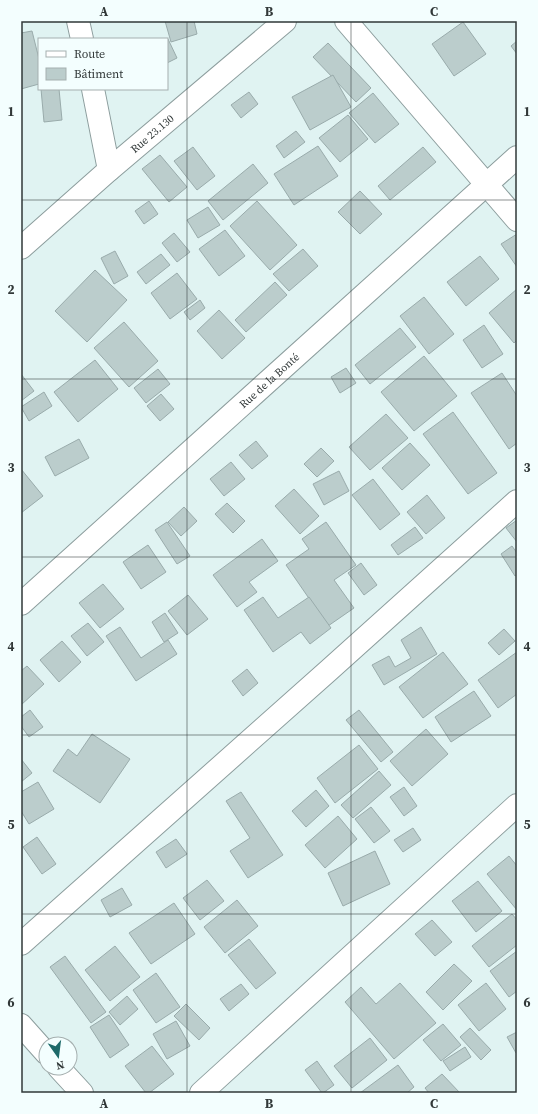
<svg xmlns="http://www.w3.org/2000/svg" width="538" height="1114" font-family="'Source Serif 4',serif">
<rect width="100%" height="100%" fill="#e0f3f2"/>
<g fill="#bbcdcc" stroke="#99abab">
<path d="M165,21h29l3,13 -26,8z"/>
<path d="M463,22l23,32 -32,22 -22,-32z"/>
<path d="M32,31l7,28v25l-18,5v-56z"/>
<path d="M168,39l9,19 -10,5v-23z"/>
<path d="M517,41v13l-6,-8z"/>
<path d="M328,43l43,45 -15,14 -43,-45z"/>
<path d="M333,75l18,32 -41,23 -18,-33z"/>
<path d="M41,89h18l3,31 -18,2z"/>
<path d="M249,92l9,12 -17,14 -10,-13z"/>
<path d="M373,93l26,31 -24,19 -26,-30z"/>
<path d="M348,115l20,24 -28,23 -21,-24z"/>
<path d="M296,131l9,11 -21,16 -8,-12z"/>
<path d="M318,146l20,30 -44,29 -20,-31z"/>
<path d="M193,147l22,29 -18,14 -23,-29z"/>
<path d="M423,147l13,15 -46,38 -12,-14z"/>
<path d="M160,155l27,32 -18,15 -27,-33z"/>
<path d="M253,164l15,19 -45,37 -15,-19z"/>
<path d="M360,191l22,23 -22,20 -22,-22z"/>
<path d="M149,201l9,13 -14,10 -9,-13z"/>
<path d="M257,201l40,44 -27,25 -40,-44z"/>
<path d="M208,207l12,18 -22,13 -11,-18z"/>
<path d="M225,230l20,26 -26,20 -20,-27z"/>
<path d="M174,233l16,19 -13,10 -15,-19z"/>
<path d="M517,234v33l-16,-23z"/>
<path d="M303,249l15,17 -29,25 -16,-17z"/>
<path d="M115,251l13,25 -14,8 -13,-26z"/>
<path d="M161,254l9,11 -24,19 -9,-12z"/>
<path d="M480,256l19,23 -33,27 -19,-24z"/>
<path d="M95,270l32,30 -40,42 -32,-31z"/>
<path d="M177,273l20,26 -27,20 -19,-26z"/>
<path d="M275,282l12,13 -41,37 -11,-12z"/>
<path d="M517,289v51l-3,3 -25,-30z"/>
<path d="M424,297l30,37 -25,20 -29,-38z"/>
<path d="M200,300l5,8 -15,12 -6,-8z"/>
<path d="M219,310l26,28 -23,21 -25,-28z"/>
<path d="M124,322l34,39 -29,26 -35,-39z"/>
<path d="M484,325l19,29 -21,14 -19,-28z"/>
<path d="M400,328l16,19 -46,37 -15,-19z"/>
<path d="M424,356l33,40 -43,35 -33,-39z"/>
<path d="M95,360l23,29 -40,33 -24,-30z"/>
<path d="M346,368l10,15 -16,10 -9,-16z"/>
<path d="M158,369l12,15 -24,19 -12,-15z"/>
<path d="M502,373l15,23v47l-8,6 -38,-56z"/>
<path d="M21,374l13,17 -13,10z"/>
<path d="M44,392l8,14 -23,15 -8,-14z"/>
<path d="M161,394l13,15 -14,12 -13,-15z"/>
<path d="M453,412l44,61 -29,21 -45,-60z"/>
<path d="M386,414l22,24 -38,32 -21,-23z"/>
<path d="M79,439l10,19 -34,18 -10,-19z"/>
<path d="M256,441l12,15 -16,13 -13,-14z"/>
<path d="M410,443l20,22 -28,25 -20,-22z"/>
<path d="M321,448l13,13 -17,16 -13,-13z"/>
<path d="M231,462l14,17 -21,17 -14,-17z"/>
<path d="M21,469l22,27 -22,17z"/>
<path d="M339,471l10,20 -25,14 -11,-21z"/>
<path d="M373,479l27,35 -20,16 -28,-35z"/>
<path d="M294,489l25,27 -19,18 -25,-28z"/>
<path d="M427,495l18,23 -19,16 -19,-22z"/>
<path d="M227,503l18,18 -12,12 -18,-19z"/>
<path d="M184,507l13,14 -16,15 -13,-14z"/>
<path d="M517,520v22l-11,-14z"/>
<path d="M167,522l23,34 -13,8 -22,-34z"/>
<path d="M326,522l30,43 -22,15 20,28 -26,18 -42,-61 23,-16 -7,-10z"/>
<path d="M415,527l8,11 -25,17 -7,-10z"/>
<path d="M262,539l16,22 -29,21 8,10 -20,15 -24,-32z"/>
<path d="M148,545l18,27 -25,17 -18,-27z"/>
<path d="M512,546l5,7v22l-2,1 -14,-22z"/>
<path d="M361,563l16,22 -13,10 -16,-22z"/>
<path d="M103,584l21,25 -24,19 -21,-25z"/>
<path d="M188,595l20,24 -21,16 -19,-24z"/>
<path d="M263,597l15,21 31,-21 22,31 -21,16 -9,-12 -28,20 -29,-42z"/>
<path d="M165,613l13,20 -14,9 -12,-20z"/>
<path d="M88,623l16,19 -17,14 -16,-20z"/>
<path d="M120,627l21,31 27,-18 9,14 -41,27 -30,-45z"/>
<path d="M421,627l16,27 -53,31 -12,-20 17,-9 6,11 16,-9 -10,-18z"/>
<path d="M504,629l11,12 -16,14 -11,-12z"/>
<path d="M62,641l19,21 -22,20 -19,-22z"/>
<path d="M443,652l25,32 -45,34 -24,-31z"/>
<path d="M517,652v42l-19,14 -20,-28z"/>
<path d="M27,666l17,18 -23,21v-34z"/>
<path d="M247,669l11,14 -15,13 -11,-15z"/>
<path d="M474,691l17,25 -40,26 -16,-25z"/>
<path d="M30,710l13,17 -14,10 -8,-11v-9z"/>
<path d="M359,710l34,42 -12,10 -35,-42z"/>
<path d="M426,729l22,25 -36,32 -22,-25z"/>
<path d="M92,734l38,25 -30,44 -47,-32 15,-22 9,7z"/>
<path d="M359,745l19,24 -43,34 -18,-25z"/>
<path d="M21,759l11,14 -11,9z"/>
<path d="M379,771l12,14 -38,33 -12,-13z"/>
<path d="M38,782l16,27 -25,15 -8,-13v-19z"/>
<path d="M404,787l13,19 -13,10 -14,-19z"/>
<path d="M316,790l13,16 -23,21 -14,-16z"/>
<path d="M241,792l42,63 -35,23 -18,-27 20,-13 -24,-37z"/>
<path d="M371,807l19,24 -16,12 -19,-24z"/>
<path d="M338,816l19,23 -32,29 -20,-23z"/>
<path d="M413,828l8,12 -18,12 -9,-12z"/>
<path d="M37,837l19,27 -14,10 -19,-27z"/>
<path d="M176,839l11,15 -21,14 -10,-16z"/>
<path d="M375,851l15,33 -47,22 -15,-33z"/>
<path d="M509,856l8,10v44l-30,-36z"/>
<path d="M207,880l17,21 -24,19 -17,-22z"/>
<path d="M478,881l24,30 -26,21 -24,-31z"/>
<path d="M122,888l10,17 -22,12 -9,-17z"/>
<path d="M237,900l21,26 -33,27 -21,-26z"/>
<path d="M174,903l21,31 -44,30 -22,-31z"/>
<path d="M512,914l5,6v25l-28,22 -17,-21z"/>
<path d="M432,920l20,22 -17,14 -20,-22z"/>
<path d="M249,939l27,34 -20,16 -28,-34z"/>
<path d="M115,946l25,31 -30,24 -25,-31z"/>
<path d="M517,951v40l-8,6 -19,-26z"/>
<path d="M65,956l41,56 -15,11 -41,-56z"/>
<path d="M454,964l18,17 -29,29 -17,-18z"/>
<path d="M156,973l24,34 -24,16 -23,-33z"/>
<path d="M400,983l36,40 -42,36 -49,-57 16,-15 15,17z"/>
<path d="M486,983l20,26 -27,22 -21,-26z"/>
<path d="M241,984l8,10 -20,17 -9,-12z"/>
<path d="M127,996l11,13 -18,16 -11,-13z"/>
<path d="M186,1004l24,24 -11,12 -25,-24z"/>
<path d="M109,1015l20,30 -19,13 -20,-31z"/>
<path d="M176,1021l14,25 -23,13 -14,-25z"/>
<path d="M443,1024l18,21 -20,16 -18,-21z"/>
<path d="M470,1028l21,22 -10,10 -21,-23z"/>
<path d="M517,1032v21h-1l-9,-16z"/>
<path d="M370,1038l17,22 -35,28 -18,-22z"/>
<path d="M152,1046l22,28 -25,19h-3l-21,-27z"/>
<path d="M465,1047l6,10 -21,14 -7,-10z"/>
<path d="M317,1061l17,24 -11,8h-1l-17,-23z"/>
<path d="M398,1065l16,22 -7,6h-47z"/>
<path d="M442,1074l18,19h-31l-4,-5z"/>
</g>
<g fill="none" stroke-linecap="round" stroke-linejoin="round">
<g stroke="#8c9d9d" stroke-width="24">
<g id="minor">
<path d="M78,21l4,18"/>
<path d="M346,21l171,199"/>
<path d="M93,89l16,81"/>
<path id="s1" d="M21,248l88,-78 176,-149"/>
<path d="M21,944l307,-273 189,-170"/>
<path d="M21,1025l25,28"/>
<path d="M59,1068l23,25"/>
<path d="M201,1093l316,-288"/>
</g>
</g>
<g stroke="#8c9d9d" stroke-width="24">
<g id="tertiary">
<path id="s2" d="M21,604l496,-447"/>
</g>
</g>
<use href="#minor" stroke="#fff" stroke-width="22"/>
<use href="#tertiary" stroke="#fff" stroke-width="22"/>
</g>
<path fill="none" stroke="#313838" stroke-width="1" stroke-opacity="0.55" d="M187,21v1072M351,21v1072M21,200h496M21,379h496M21,557h496M21,735h496M21,914h496"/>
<g text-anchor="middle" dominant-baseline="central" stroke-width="4" stroke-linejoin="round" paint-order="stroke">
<g font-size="11" fill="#313838" stroke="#f3fefe">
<text stroke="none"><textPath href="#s1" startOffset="174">Rue 23.130</textPath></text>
<text stroke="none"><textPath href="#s2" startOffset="334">Rue de la Bonté</textPath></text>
</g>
</g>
<rect width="538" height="1114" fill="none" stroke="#f3fefe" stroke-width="44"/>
<rect x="38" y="38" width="130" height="52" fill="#f3fefe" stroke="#a5afaf"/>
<rect x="46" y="51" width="20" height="6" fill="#ffffff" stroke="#a5afaf"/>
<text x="74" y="58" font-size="12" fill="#313838">Route</text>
<rect x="46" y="68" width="20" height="12" fill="#bbcdcc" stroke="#a5afaf"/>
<text x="74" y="78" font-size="12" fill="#313838">Bâtiment</text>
<g transform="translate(58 1056) rotate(166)"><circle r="19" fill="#f3fefe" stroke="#a5afaf"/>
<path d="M0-3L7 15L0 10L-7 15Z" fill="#1d6a6a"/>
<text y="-6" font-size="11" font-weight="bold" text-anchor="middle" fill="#313838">N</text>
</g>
<rect x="22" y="22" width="494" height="1070" fill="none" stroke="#313838" stroke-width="1.5"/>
<g font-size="13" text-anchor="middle" font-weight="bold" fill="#313838">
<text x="104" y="16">A</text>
<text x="269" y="16">B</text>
<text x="434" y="16">C</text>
<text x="11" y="116">1</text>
<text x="527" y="116">1</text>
<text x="11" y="294">2</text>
<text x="527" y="294">2</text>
<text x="11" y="472">3</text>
<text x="527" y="472">3</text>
<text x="11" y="651">4</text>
<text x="527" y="651">4</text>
<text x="11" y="829">5</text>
<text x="527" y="829">5</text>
<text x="11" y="1007">6</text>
<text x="527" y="1007">6</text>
<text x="104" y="1108">A</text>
<text x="269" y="1108">B</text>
<text x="434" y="1108">C</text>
</g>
</svg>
